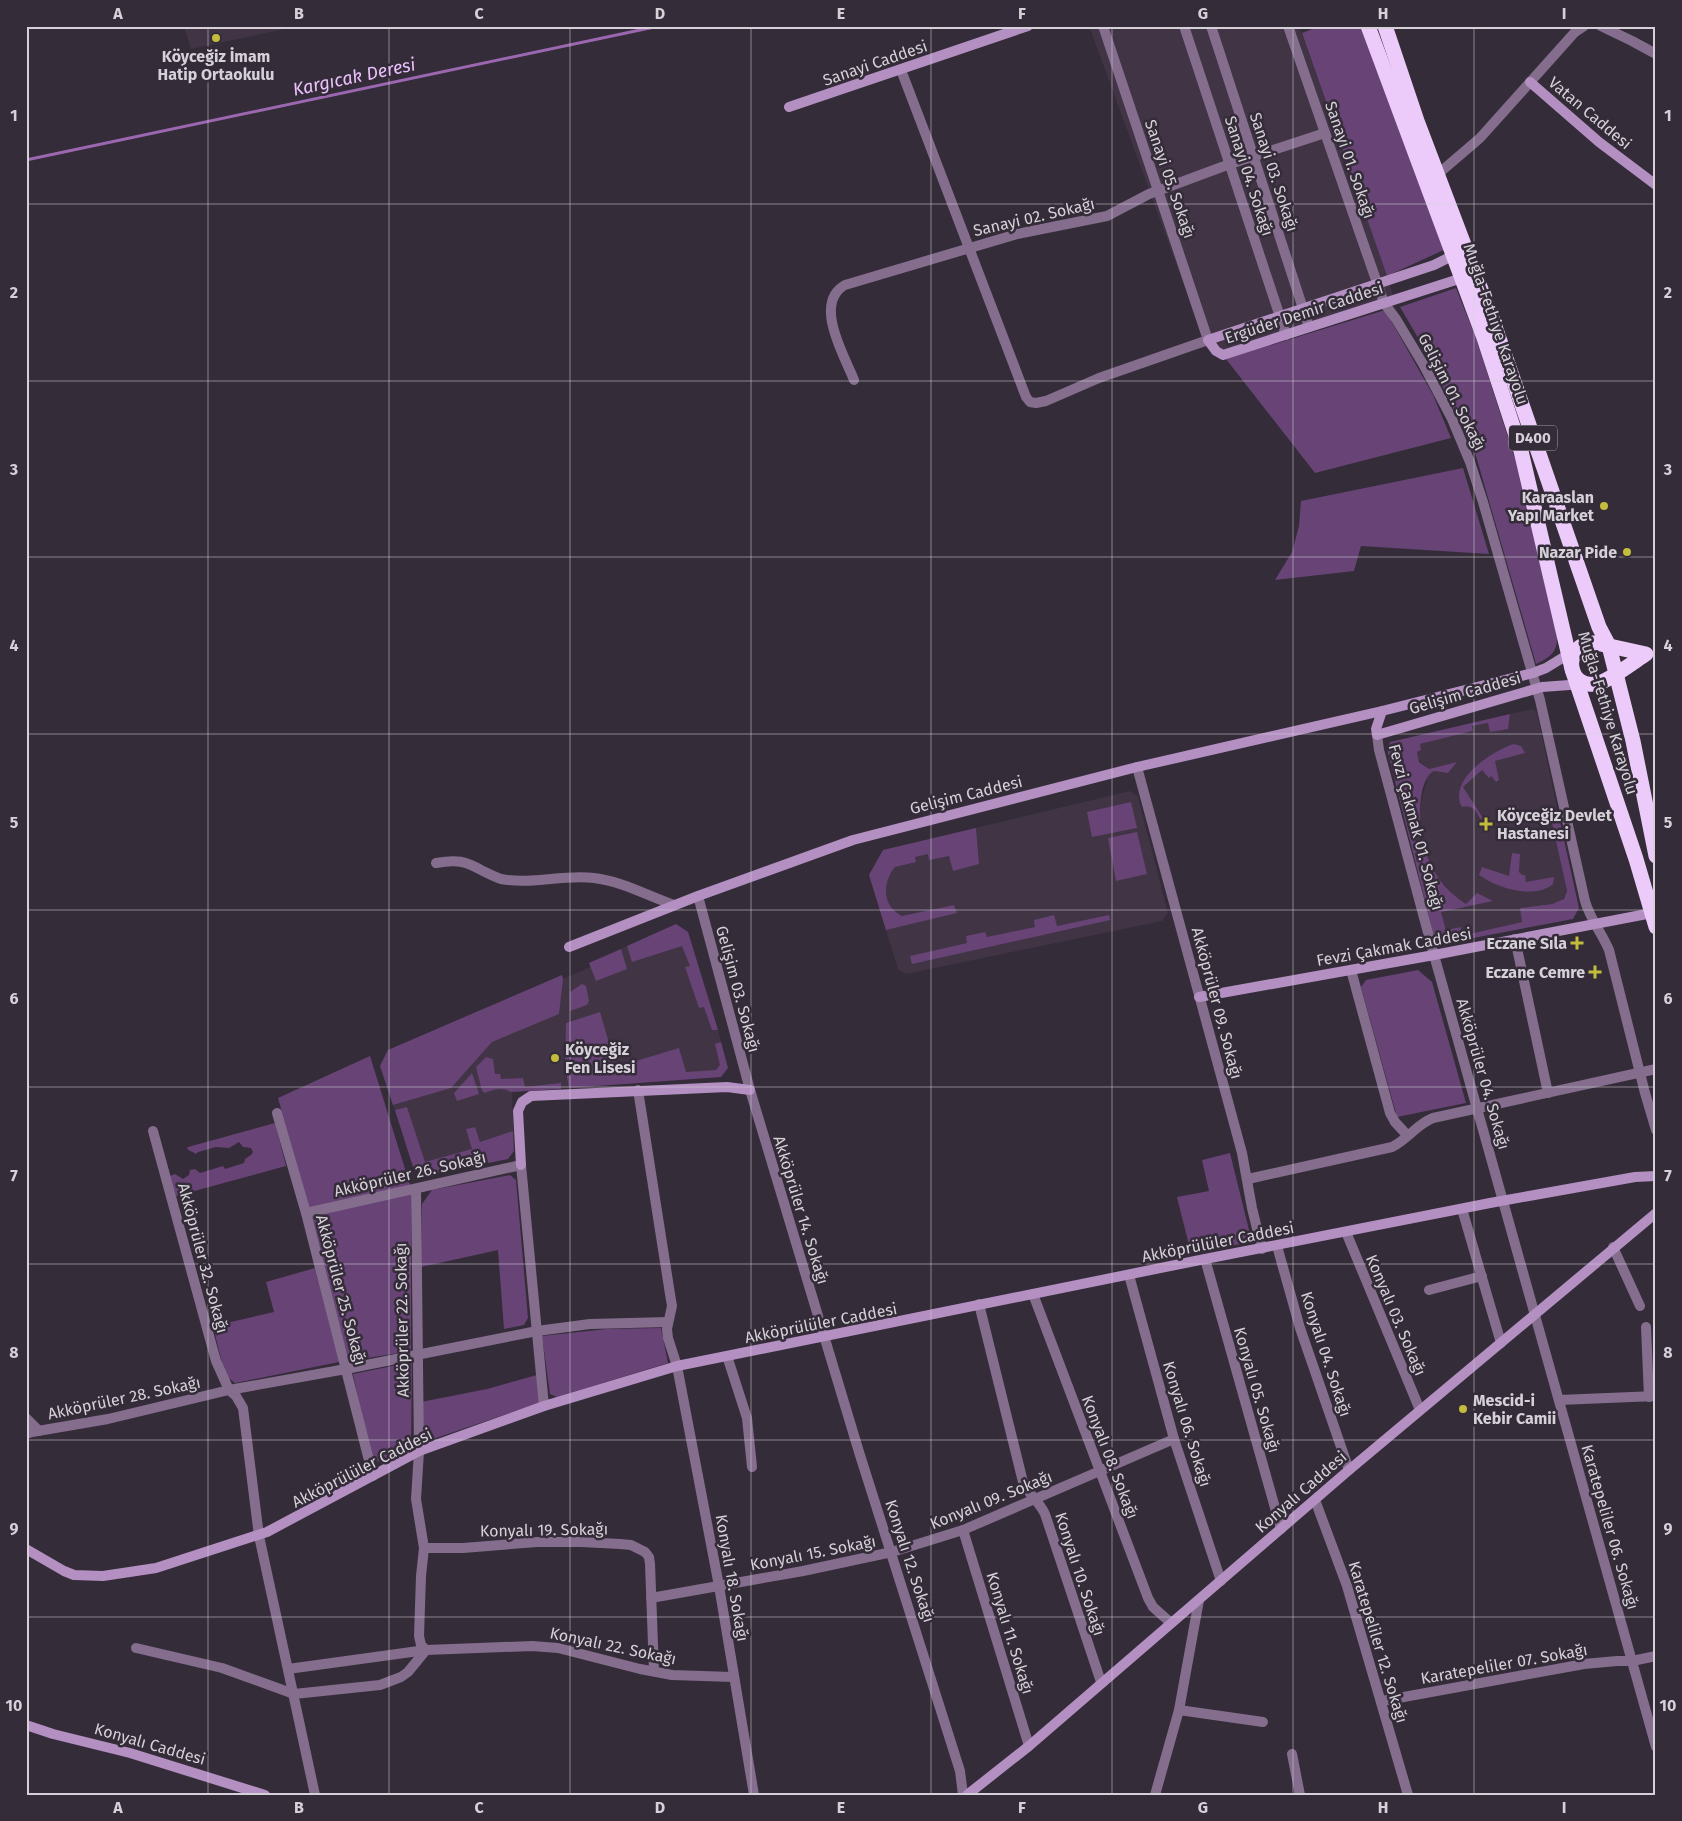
<svg xmlns="http://www.w3.org/2000/svg" width="1682" height="1821" font-family="'Fira Sans',sans-serif">
<rect width="100%" height="100%" fill="#342c38"/>
<g fill="#403445">
<path d="M184,26h115l-108,23z"/>
<path d="M1089,26h210l88,250 9,29 -170,54 -8,-1 -11,-10z"/>
<path d="M1533,709l4,4 22,104 -7,2 14,67v10l-5,5 -9,3 -31,4 1,14 -54,12 -7,-4h-15l-5,-18 51,-12 -26,4 -11,-7 -21,-25 -10,-25 -7,1 -2,-11 6,-2 -2,-15 2,-19 7,-25 4,-4 24,-9 -27,6 -11,-9 -1,-7 3,-9 53,-13 -1,-5 16,-3 19,6 3,-15z"/>
<path d="M1130,791l8,6 30,116 -6,8 -256,53 -8,-5 -29,-94 14,-25z"/>
<path d="M676,924l12,8 30,98 10,38 -7,9 -209,15 2,59 -6,8 -84,17 -10,-6 -34,-104 8,-16 174,-75 1,4 11,-5 17,-7 -2,-4z"/>
</g>
<g fill="#674376">
<path d="M1320,26h43l83,223 -59,27 -85,-243z"/>
<path d="M1456,288l20,50 39,121 42,177c1,16 -7,22 -21,28l-60,-208 -52,-108 -24,-41z"/>
<path d="M1385,310l48,85 18,43 -136,35 -89,-114z"/>
<path d="M1463,468l26,86 -128,-8 -7,25 -79,9 17,-28 7,-26 2,-25z"/>
<path d="M1510,714l-2,15 -18,3 -2,-9 -16,3 1,5 -53,13 1,6 -4,2 2,10 10,7 28,-7 -9,11 -14,-2c-16,8 -15,49 -13,64l-6,2 2,10 7,-1c7,25 20,44 42,58l11,-11 16,8 -52,11 5,18 15,-3v3l6,-2 2,6 53,-12 -2,-14 32,-4 12,-5 3,-8 -1,-5 -15,-68 8,-1 20,91 -6,11 -126,24 -14,-10 -46,-184 3,-7z"/>
<path d="M1514,744l7,2 4,7 -30,8 4,19 -3,2 -5,-6 -2,2 -7,-8 -19,17 20,31 -3,1c-3,-8 -9,-15 -18,-12 -15,-27 30,-56 52,-63z"/>
<path d="M1131,802l6,26 -45,9 -5,-25z"/>
<path d="M976,828l3,36 -26,7 -4,-15 -20,4 -1,-6 -13,3 1,5 -21,5c-13,16 -13,39 7,49l52,-11 3,8 -71,17 -17,-55 14,-25z"/>
<path d="M1137,832l10,42 -31,7 -8,-43z"/>
<path d="M1512,853l8,1 -1,18 3,3h3l1,7 28,-5 -1,7c-19,16 -56,4 -74,-9l3,-8 27,9z"/>
<path d="M1054,915l3,11 52,-11 1,5 -198,44 -2,-8 57,-13 -1,-7 19,-4 2,5 48,-10 -1,-7z"/>
<path d="M676,924l12,8 30,98h-6l-8,-23 -5,1 -14,-41 5,-1 -8,-20 -50,16 -5,-16z"/>
<path d="M621,949l6,20 -31,12 -7,-18z"/>
<path d="M1418,970l14,12 34,121 -69,14 -36,-130 5,-7z"/>
<path d="M562,975l1,4 -4,35 -67,28 -41,46 -58,17 -13,-39 8,-16z"/>
<path d="M582,984l4,2 3,15 -2,4 -17,6v-19z"/>
<path d="M600,1012l16,55 63,-19 7,24 30,-2 4,-5 -5,-21 6,-2 7,26 -7,9 -152,11 -4,-22 1,-43z"/>
<path d="M370,1056l40,129 -101,23 -31,-110z"/>
<path d="M486,1057l7,2 2,15h5l1,5 22,-1 2,9 36,-4v6l-50,3c-10,-5 -16,-3 -26,1l-3,-2 -6,-24z"/>
<path d="M472,1073l7,21 -22,7 -3,-8z"/>
<path d="M407,1107l18,55 47,-13 -6,-20 9,-2 5,15 33,-11 1,20 -6,8 -84,17 -10,-6 -19,-60z"/>
<path d="M275,1123l11,43 -110,30 -6,-20 5,-2 8,5 6,-4 1,-5 5,-1 5,4 23,-7 2,3 19,-6 1,-4 6,-4 2,-3 -2,-4 -8,-1 -4,-5 -10,6 -13,-1 -18,5 -2,2 -9,-5 1,-2z"/>
<path d="M1230,1153l22,89 -61,11 -14,-56 32,-6 -7,-31z"/>
<path d="M510,1175l6,5 12,138 -4,7 -20,4 -6,-79 -77,17 1,-63 10,-14z"/>
<path d="M411,1194v157l-62,10 -39,-145z"/>
<path d="M315,1268l24,94 -104,21 -10,-8 -12,-49 61,-14 -8,-30z"/>
<path d="M661,1328l7,35 -111,34 -7,-3 -8,-58 65,-7z"/>
<path d="M412,1362l-1,85 -39,17 -19,-90z"/>
<path d="M537,1375l3,28 -116,39 -3,-40 66,-13z"/>
</g>
<g fill="none" stroke-linecap="round" stroke-linejoin="round">
<path stroke="#9c67b1" stroke-width="3" d="M26,160l633,-134"/>
<g stroke="#846d8d" stroke-width="10">
<path d="M1184,26l102,309"/>
<path d="M1211,26l98,301"/>
<path d="M1288,26l96,277 12,16 27,45 29,55 18,43 13,40 57,198 45,201c5,18 17,32 24,49l36,143 11,37"/>
<path d="M1601,26l31,15 24,13"/>
<path d="M901,70l125,327 4,5 6,1 10,-2 53,-23 109,-38 -105,-314"/>
<path d="M1438,174l42,-36 95,-106 9,-6"/>
<path d="M854,380c-10,-25 -41,-77 -9,-95l172,-51 90,-18 42,-22 81,-30 95,-31"/>
<path d="M1377,735l2,15 55,205 222,792"/>
<path d="M1137,767l105,386 10,55 10,41"/>
<path d="M436,863c21,-4 29,-2 47,8 6,3 12,6 18,8 31,6 62,-5 93,-1 27,3 54,18 80,27"/>
<path d="M698,896l52,194 109,362 101,319 3,24"/>
<path d="M1515,939l33,154"/>
<path d="M1351,970l39,143 5,9 12,13"/>
<path d="M638,1090l32,204 2,12 -5,23 1,9 9,28 42,220 35,209"/>
<path d="M277,1113l29,100 67,263"/>
<path d="M153,1131l63,230 13,29 7,6 7,12 16,128 56,259"/>
<path d="M1248,1179l144,-32c16,-8 25,-23 41,-29l223,-49"/>
<path d="M416,1189l3,262 -3,48 8,49 -3,28 -2,60 2,9 5,5"/>
<path d="M1462,1209l39,134"/>
<path d="M306,1213l215,-48 23,241"/>
<path d="M1346,1232l74,178"/>
<path d="M1277,1246l23,82 49,142"/>
<path d="M1613,1247l27,59"/>
<path d="M1205,1259l76,270"/>
<path d="M1129,1275l45,164 47,142"/>
<path d="M1429,1290l53,-14"/>
<path d="M1033,1294l115,304 5,9 18,16"/>
<path d="M979,1304l44,178c5,12 16,19 22,32l56,168"/>
<path d="M1646,1327l3,70"/>
<path d="M727,1356l20,62 5,49"/>
<path d="M1559,1400l97,-4"/>
<path d="M26,1418l13,13"/>
<path d="M26,1434l6,-2 76,-13 121,-29 117,-21 191,-38 53,-7 78,-2"/>
<path d="M1315,1500l32,86 61,209"/>
<path d="M963,1530l66,216"/>
<path d="M424,1548h39l74,-6h44l39,2 11,1 14,7 4,5 1,7 4,107"/>
<path d="M651,1598l152,-27 89,-19 71,-22 211,-91"/>
<path d="M136,1648l86,20 72,26 86,-9 21,-8 7,-5 18,-22"/>
<path d="M288,1669l138,-19 106,-4 26,2 82,21 32,6 61,2"/>
<path d="M1382,1701l202,-37 33,-3h15l24,-5"/>
<path d="M1179,1710l84,12"/>
<path d="M1292,1754l8,41"/>
<path d="M1155,1795l24,-85 20,-110"/>
</g>
<g stroke="#b38fc2" stroke-width="10">
<path d="M1530,82l69,60 57,43"/>
<path d="M789,107l239,-81"/>
<path d="M1454,255l-20,10 -226,75 8,11 7,4 239,-77"/>
<path d="M1572,652l-26,16 -13,5 -151,38 -6,18 1,6 165,-48 41,-3"/>
<path d="M569,947l129,-51 155,-56 284,-73 245,-56"/>
<path d="M1199,997l235,-42 218,-42"/>
<path d="M521,1165l-3,-54 4,-9 9,-6 196,-9 23,3"/>
<path d="M26,1549l38,22 10,4 29,1 53,-8 111,-36 152,-81 125,-45 133,-40 528,-107 285,-56 145,-26 21,-1"/>
<path d="M26,1725l27,9 77,19 135,42"/>
<path d="M967,1795l62,-49 320,-276 307,-257"/>
</g>
<g stroke="#eccbfb" stroke-width="15">
<path d="M1368,26l116,312 37,113 51,218 64,190 20,68"/>
<path d="M1385,26l32,95 76,200 106,306 10,19 24,95 23,115"/>
<path d="M1588,643h8l50,11c-11,7 -40,29 -51,30 -26,4 -33,-33 -7,-41z"/>
</g>
</g>
<path fill="none" stroke="#d6d1d9" stroke-width="1" stroke-opacity="0.55" d="M208,26v1769M389,26v1769M570,26v1769M751,26v1769M931,26v1769M1112,26v1769M1293,26v1769M1474,26v1769M26,204h1630M26,381h1630M26,557h1630M26,734h1630M26,910h1630M26,1087h1630M26,1264h1630M26,1440h1630M26,1617h1630"/>
<g fill="#c4bc3d" stroke="#342c38" stroke-width="2">
<circle cx="216" cy="38" r="5"/>
<circle cx="1604" cy="506" r="5"/>
<circle cx="1627" cy="552" r="5"/>
<path d="M1483.5 816.5h5v5h5v5h-5v5h-5v-5h-5v-5h5z"/>
<path d="M1574.5 935.5h5v5h5v5h-5v5h-5v-5h-5v-5h5z"/>
<path d="M1592.5 964.5h5v5h5v5h-5v5h-5v-5h-5v-5h5z"/>
<circle cx="555" cy="1058" r="5"/>
<circle cx="1463" cy="1409" r="5"/>
</g>
<g text-anchor="middle" dominant-baseline="central" stroke-width="5" stroke-linejoin="round" paint-order="stroke">
<rect fill="#342c38" stroke="#a5a0a9" stroke-width="1" x="1509" y="425.5" width="48" height="25" rx="4"/>
<g font-size="15" font-weight="bold" fill="#d6d1d9">
<text x="1533" y="438">D400</text>
</g>
<g font-size="16" font-weight="bold" fill="#d6d1d9" stroke="#342c38" text-anchor="end">
<text x="216" y="56" text-anchor="middle">Köyceğiz İmam<tspan x="216" dy="18">Hatip Ortaokulu</tspan></text>
<text x="1594" y="497">Karaaslan<tspan x="1594" dy="18">Yapı Market</tspan></text>
<text x="1617" y="552">Nazar Pide</text>
<text x="1497" y="815" text-anchor="start">Köyceğiz Devlet<tspan x="1497" dy="18">Hastanesi</tspan></text>
<text x="1567" y="943">Eczane Sıla</text>
<text x="1585" y="972">Eczane Cemre</text>
<text x="565" y="1049" text-anchor="start">Köyceğiz<tspan x="565" dy="18">Fen Lisesi</tspan></text>
<text x="1473" y="1400" text-anchor="start">Mescid-i<tspan x="1473" dy="18">Kebir Camii</tspan></text>
</g>
<g font-size="16" fill="#d6d1d9" stroke="#342c38">
<text transform="translate(875 63) rotate(-19)">Sanayi Caddesi</text>
<text transform="translate(1590 113) rotate(40)">Vatan Caddesi</text>
<text transform="translate(1350 160) rotate(71)">Sanayi 01. Sokağı</text>
<text transform="translate(1274 172) rotate(72)">Sanayi 03. Sokağı</text>
<text transform="translate(1249 176) rotate(72)">Sanayi 04. Sokağı</text>
<text transform="translate(1170 179) rotate(71)">Sanayi 05. Sokağı</text>
<text transform="translate(1034 217) rotate(-13)">Sanayi 02. Sokağı</text>
<text transform="translate(1304 313) rotate(-18)">Ergüder Demir Caddesi</text>
<text transform="translate(1496 324) rotate(71)">Muğla-Fethiye Karayolu</text>
<text transform="translate(1452 392) rotate(63)">Gelişim 01. Sokağı</text>
<text transform="translate(1465 693) rotate(-16)">Gelişim Caddesi</text>
<text transform="translate(1608 713) rotate(73)">Muğla-Fethiye Karayolu</text>
<text transform="translate(966 795) rotate(-14)">Gelişim Caddesi</text>
<text transform="translate(1416 827) rotate(75)">Fevzi Çakmak 01. Sokağı</text>
<text transform="translate(1394 947) rotate(-10)">Fevzi Çakmak Caddesi</text>
<text transform="translate(738 989) rotate(75)">Gelişim 03. Sokağı</text>
<text transform="translate(1217 1003) rotate(75)">Akköprüler 09. Sokağı</text>
<text transform="translate(1483 1074) rotate(74)">Akköprüler 04. Sokağı</text>
<text transform="translate(410 1174) rotate(-13)">Akköprüler 26. Sokağı</text>
<text transform="translate(801 1210) rotate(73)">Akköprüler 14. Sokağı</text>
<text transform="translate(1218 1242) rotate(-11)">Akköprülüler Caddesi</text>
<text transform="translate(203 1258) rotate(75)">Akköprüler 32. Sokağı</text>
<text transform="translate(341 1290) rotate(75)">Akköprüler 25. Sokağı</text>
<text transform="translate(1396 1315) rotate(67)">Konyalı 03. Sokağı</text>
<text transform="translate(402 1320) rotate(-91)">Akköprüler 22. Sokağı</text>
<text transform="translate(821 1323) rotate(-11)">Akköprülüler Caddesi</text>
<text transform="translate(1326 1354) rotate(72)">Konyalı 04. Sokağı</text>
<text transform="translate(1257 1390) rotate(74)">Konyalı 05. Sokağı</text>
<text transform="translate(124 1398) rotate(-12)">Akköprüler 28. Sokağı</text>
<text transform="translate(1187 1424) rotate(73)">Konyalı 06. Sokağı</text>
<text transform="translate(1110 1457) rotate(69)">Konyalı 08. Sokağı</text>
<text transform="translate(362 1468) rotate(-27)">Akköprülüler Caddesi</text>
<text transform="translate(1301 1492) rotate(-41)">Konyalı Caddesi</text>
<text transform="translate(991 1500) rotate(-22)">Konyalı 09. Sokağı</text>
<text transform="translate(1610 1527) rotate(74)">Karatepeliler 06. Sokağı</text>
<text transform="translate(544 1530) rotate(-1)">Konyalı 19. Sokağı</text>
<text transform="translate(813 1553) rotate(-11)">Konyalı 15. Sokağı</text>
<text transform="translate(910 1561) rotate(72)">Konyalı 12. Sokağı</text>
<text transform="translate(1080 1574) rotate(72)">Konyalı 10. Sokağı</text>
<text transform="translate(732 1578) rotate(80)">Konyalı 18. Sokağı</text>
<text transform="translate(1010 1633) rotate(73)">Konyalı 11. Sokağı</text>
<text transform="translate(1378 1642) rotate(73)">Karatepeliler 12. Sokağı</text>
<text transform="translate(613 1646) rotate(12)">Konyalı 22. Sokağı</text>
<text transform="translate(1504 1664) rotate(-10)">Karatepeliler 07. Sokağı</text>
<text transform="translate(150 1744) rotate(16)">Konyalı Caddesi</text>
</g>
<g font-size="18" font-style="italic" fill="#e9c0fb" stroke="#342c38">
<text transform="translate(354 77) rotate(-12)">Kargıcak Deresi</text>
</g>
</g>
<rect width="1682" height="1821" fill="none" stroke="#342c38" stroke-width="55"/>
<rect x="28" y="28" width="1626" height="1766" fill="none" stroke="#d6d1d9" stroke-width="2"/>
<g font-size="16" text-anchor="middle" font-weight="bold" fill="#d6d1d9">
<text x="118" y="19">A</text>
<text x="299" y="19">B</text>
<text x="479" y="19">C</text>
<text x="660" y="19">D</text>
<text x="841" y="19">E</text>
<text x="1022" y="19">F</text>
<text x="1203" y="19">G</text>
<text x="1383" y="19">H</text>
<text x="1564" y="19">I</text>
<text x="14" y="121">1</text>
<text x="1668" y="121">1</text>
<text x="14" y="298">2</text>
<text x="1668" y="298">2</text>
<text x="14" y="475">3</text>
<text x="1668" y="475">3</text>
<text x="14" y="651">4</text>
<text x="1668" y="651">4</text>
<text x="14" y="828">5</text>
<text x="1668" y="828">5</text>
<text x="14" y="1004">6</text>
<text x="1668" y="1004">6</text>
<text x="14" y="1181">7</text>
<text x="1668" y="1181">7</text>
<text x="14" y="1358">8</text>
<text x="1668" y="1358">8</text>
<text x="14" y="1534">9</text>
<text x="1668" y="1534">9</text>
<text x="14" y="1711">10</text>
<text x="1668" y="1711">10</text>
<text x="118" y="1813">A</text>
<text x="299" y="1813">B</text>
<text x="479" y="1813">C</text>
<text x="660" y="1813">D</text>
<text x="841" y="1813">E</text>
<text x="1022" y="1813">F</text>
<text x="1203" y="1813">G</text>
<text x="1383" y="1813">H</text>
<text x="1564" y="1813">I</text>
</g>
</svg>
